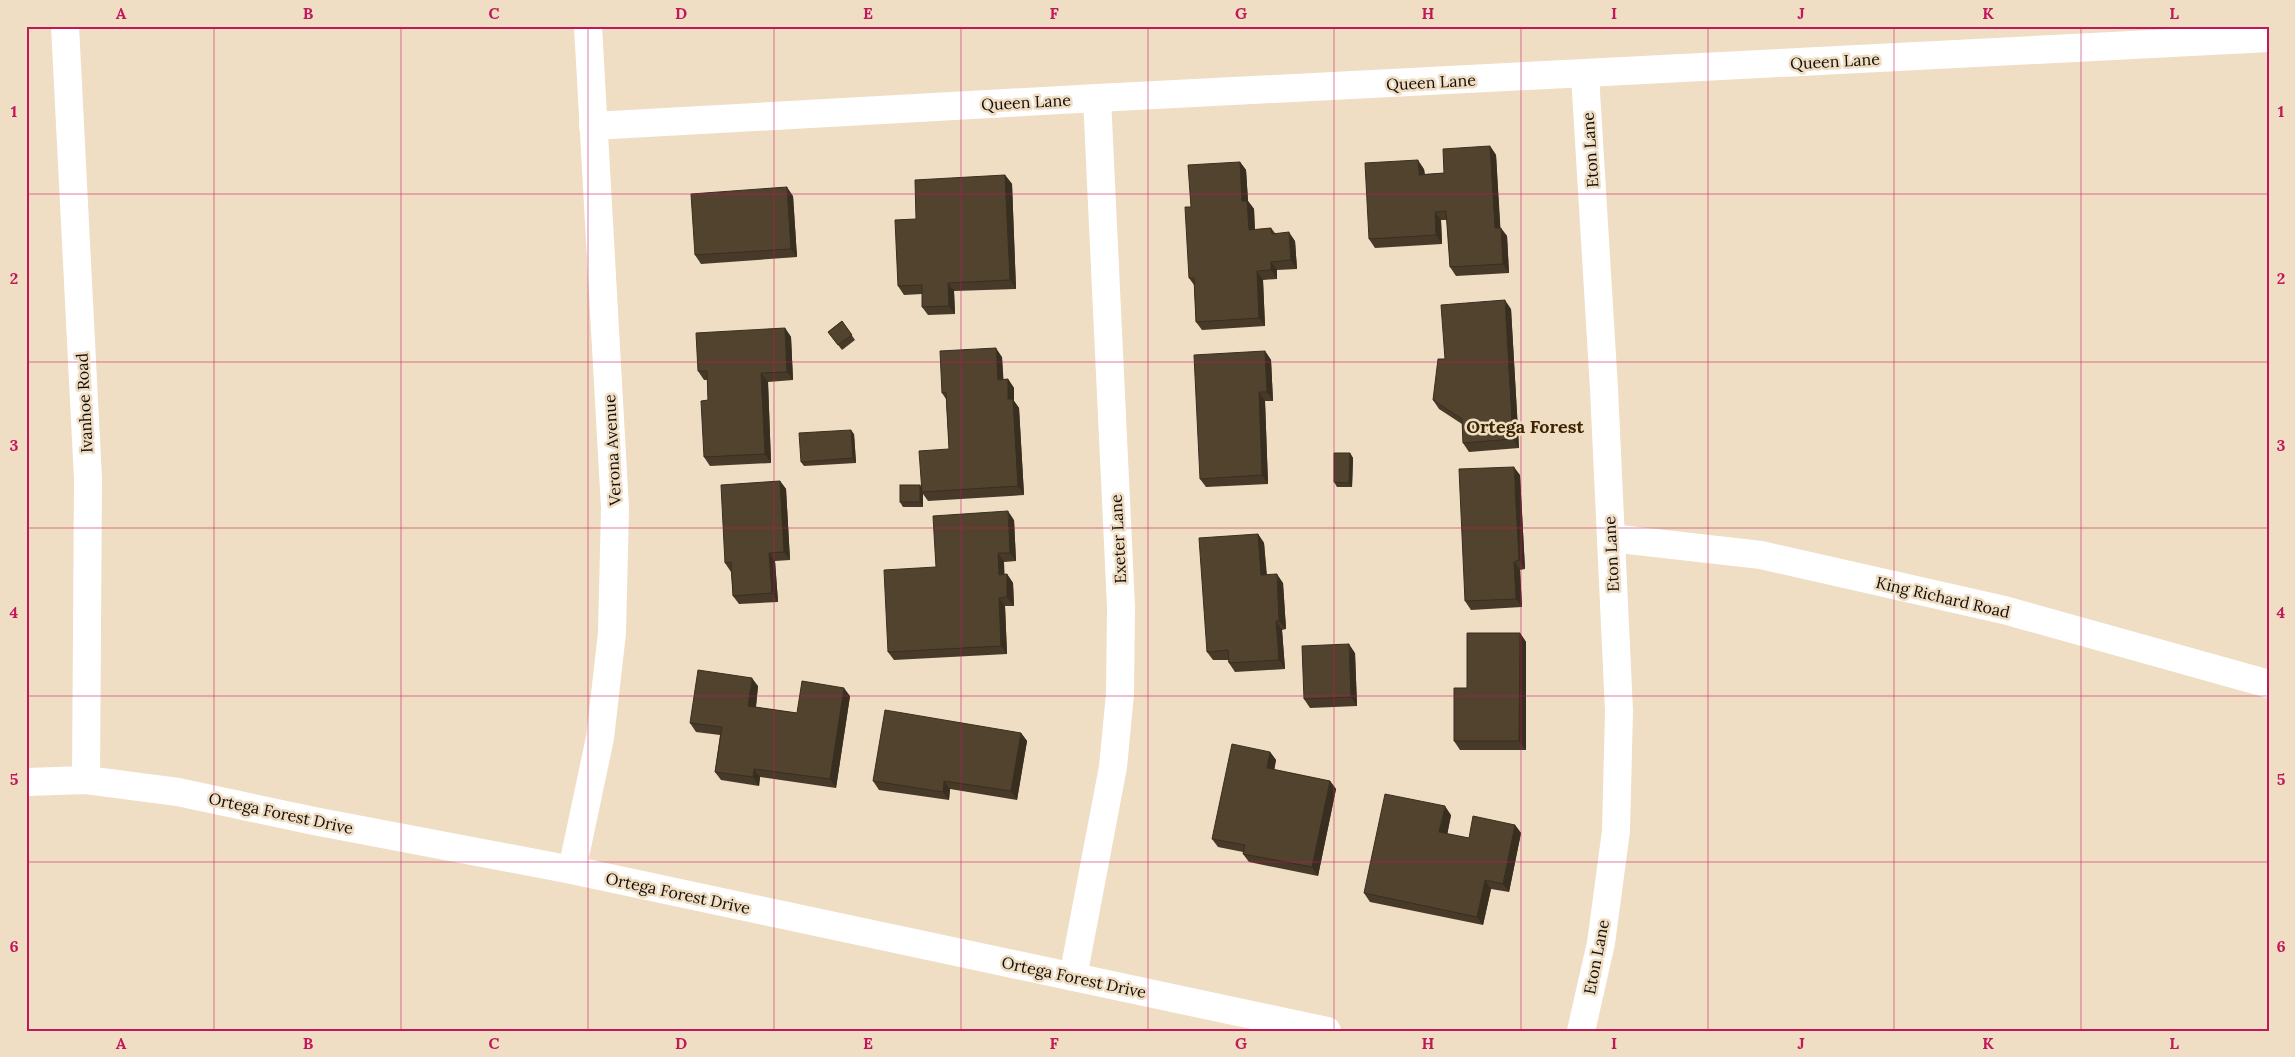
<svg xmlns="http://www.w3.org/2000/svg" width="2295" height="1057" font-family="Lora,serif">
<rect width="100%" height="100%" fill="#efddc4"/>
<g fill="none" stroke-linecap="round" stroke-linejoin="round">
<g stroke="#fff" stroke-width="28">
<path d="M65,26l23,453 -2,301"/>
<path d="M593,126l504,-28 1172,-60"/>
<path d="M1611,538l150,17 243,55 265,74"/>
<path d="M26,782l60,-2 92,12 136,29 258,49 755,161"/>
<path d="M572,870l28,-132 12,-105 3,-125 -27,-482"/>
<path d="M1073,977l40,-210 7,-73 1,-87 -24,-509"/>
<path d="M1581,1031l20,-88 15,-112 3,-120 -15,-322 -19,-314"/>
</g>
</g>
<g fill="#473a28">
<path d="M1490,146l6,9 4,73 7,8 2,37 -53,3 -6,-9 -3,-47h-6l1,24 -67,4 -6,-9 55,-70 1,5 19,-1z"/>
<path d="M1240,162l6,8 2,31 6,8 1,21 16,-2 4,5 20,8 2,28 -20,1v9l-14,1 2,46 -63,4 -6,-8 -2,-37 -5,-7 2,-71z"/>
<path d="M1005,175l7,9 4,105 -62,2 1,23 -27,1 -6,-8v-13l-18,1 -6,-9 18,-67z"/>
<path d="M793,196l4,61 -96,7 -6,-9z"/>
<path d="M1511,309l8,139 -50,4 -6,-9 -1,-19 -23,-15 -6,-9 12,-41z"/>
<path d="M842,321l13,19 -13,10 -14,-18z"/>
<path d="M785,328l6,9 2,43 -25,2 3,81 -61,3 -6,-9 4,-57 -1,-20h-3l-6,-9z"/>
<path d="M1265,351l6,9 2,41h-8l3,83 -62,3 -6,-8z"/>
<path d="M1002,357l1,22h5l6,9v13l5,7 5,87 -96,6 -5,-7v13h-20l-3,-5 21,-15 28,-38 -3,-50 -4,-6z"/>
<path d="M854,434l2,29 -52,3 -3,-4z"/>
<path d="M1350,453l3,5 -1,29h-15l-3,-5z"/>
<path d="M1520,475l5,94 -5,1 2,37 -51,3 -6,-9z"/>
<path d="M780,481l6,8 4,71 -15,1 3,41 -39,2 -6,-8 -2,-24 -6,-9z"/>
<path d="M1014,520l2,41 -12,1v12h3l6,9 1,23h-9l2,48 -113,6 -6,-8 48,-85z"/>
<path d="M1258,534l6,9 3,32 16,8 3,46 -4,1 3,39 -50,3 -6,-9 -1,-3h-15l-6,-8z"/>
<path d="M1520,633l6,9v108h-66l-6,-9 13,-53z"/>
<path d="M1355,653l2,53 -47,2 -6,-9z"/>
<path d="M758,686l-2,21 41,6 53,-17 -14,92 -76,-11 -1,9 -38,-6 -6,-8 5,-37 -24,-3 -6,-9z"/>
<path d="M1021,733l6,8 -10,59 -67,-11 -1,11 -70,-10 -6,-9z"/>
<path d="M1270,752l6,8 -2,10 56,11 6,8 -18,87 -69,-14 -6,-8v-2l-25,-5 -6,-8z"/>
<path d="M1451,815l-4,19 22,4 46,-13 6,8 -12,59 -18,-3 -8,36 -113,-23 -6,-9z"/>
</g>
<g fill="#392f20">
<path d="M1490,146l6,9 5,82 -6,-9z"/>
<path d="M1418,160l6,9 1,15 -6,-9z"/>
<path d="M1240,162l6,8 2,31 6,8 1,30 -6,-9 -7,-29z"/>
<path d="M1005,175l7,9 4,105 -6,-9z"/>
<path d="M787,187l6,9 4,61 -6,-8z"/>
<path d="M1435,212l6,8 1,24 -6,-9z"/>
<path d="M1501,228l6,8 2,37 -6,-9z"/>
<path d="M1289,232l6,9 2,28 -6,-9z"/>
<path d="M1271,262l6,8v9l-6,-9z"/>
<path d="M1257,271l6,9 2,46 -6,-8z"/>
<path d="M948,283l6,8 1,23 -6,-8z"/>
<path d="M1505,300l6,9 8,139 -6,-9z"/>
<path d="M785,328l6,9 2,43 -6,-8z"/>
<path d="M996,348l6,9 2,31 -6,-8z"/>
<path d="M1265,351l6,9 2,41 -6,-9z"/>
<path d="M761,373l7,9 3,81 -6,-9z"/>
<path d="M1008,379l6,9v13l5,7 5,87 -6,-9 -10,-87z"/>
<path d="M1259,392l6,9 3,83 -6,-9z"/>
<path d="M851,430l3,4 2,29 -3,-5z"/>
<path d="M1350,453l3,5 -1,29 -3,-4z"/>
<path d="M1514,467l6,8 5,94 -6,-9z"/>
<path d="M780,481l6,8 4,71 -6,-8z"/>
<path d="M920,485l3,4 -1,3 1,2v13l-3,-5z"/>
<path d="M1008,511l6,9 2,41 -6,-8z"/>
<path d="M1258,534l6,9 3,41 -6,-9z"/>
<path d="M769,553l6,8 3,41 -6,-9z"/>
<path d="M998,553l6,9 1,22 -6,-9z"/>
<path d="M1514,562l6,8 2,37 -6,-8z"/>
<path d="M1007,574l6,9 1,23 -7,-9z"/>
<path d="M1277,574l6,9 3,46 -7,-8z"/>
<path d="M999,598l6,8 2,48 -6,-8z"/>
<path d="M1276,621l6,9 3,39 -6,-9z"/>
<path d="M1520,633l6,9v108l-7,-9z"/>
<path d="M1349,644l6,9 2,53 -6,-9z"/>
<path d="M752,678l6,8 -3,29 -7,-9z"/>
<path d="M844,688l6,8 -14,92 -6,-9z"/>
<path d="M1021,733l6,8 -10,59 -6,-9z"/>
<path d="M1270,752l6,8 -3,17 -6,-9z"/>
<path d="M754,769l6,8 -1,9 -6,-9z"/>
<path d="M944,781l6,8 -1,11 -6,-8z"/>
<path d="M1330,781l6,8 -18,87 -6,-9z"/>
<path d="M1445,806l6,9 -5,26 -7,-9z"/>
<path d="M1515,825l6,8 -12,59 -6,-8z"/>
<path d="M1485,880l6,9 -8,36 -6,-8z"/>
</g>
<g fill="#52432e" stroke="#392f20">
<path d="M1490,146l5,82h6l2,36 -53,3 -4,-56 -11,1 1,23 -67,4 -4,-76 53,-3 1,15 25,-2 -1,-24z"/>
<path d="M1240,162l2,39h5l2,29 22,-2 1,6 17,-2 2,28 -20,2v8l-14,1 2,47 -63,4 -2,-44h-5l-4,-71h6l-3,-42z"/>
<path d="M1005,175l5,105 -62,3 1,23 -27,1v-22l-24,1 -3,-66 21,-1 -1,-39z"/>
<path d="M787,187l4,62 -96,6 -4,-61z"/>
<path d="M1505,300l8,139 -50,4 -1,-24 -29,-19 5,-41h7l-4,-54z"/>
<path d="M842,321l10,14 -14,10 -10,-13z"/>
<path d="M785,328l2,44 -26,1 4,81 -61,3 -3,-56 7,-1 -1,-29h-9l-2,-38z"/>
<path d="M996,348l2,32 10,-1v20h5l5,87 -96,6 -3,-41 30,-2 -3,-57 -4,1 -2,-42z"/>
<path d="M1265,351l2,41h-8l3,83 -62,4 -6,-124z"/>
<path d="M851,430l2,28 -52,4 -2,-29z"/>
<path d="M1334,453h16l-1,30 -15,-1z"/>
<path d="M1514,467l5,93 -5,2 2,37 -51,2 -6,-132z"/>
<path d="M780,481l4,71 -15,1 3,40 -39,3 -2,-34 -6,1 -4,-78z"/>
<rect x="900" y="485" width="20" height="17"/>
<path d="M1008,511l2,42h-12l1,22 8,-1v23l-8,1 2,48 -113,6 -4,-82 52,-3 -3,-51z"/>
<path d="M1258,534l3,41 16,-1 2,47h-3l3,39 -50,3 -1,-13 -21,2 -8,-114z"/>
<path d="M1467,633h53l-1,108h-65v-53h13z"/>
<path d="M1349,644l2,53 -47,2 -2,-53z"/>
<path d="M698,670l54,8 -4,28 49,7 5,-32 42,7 -14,91 -76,-10 -1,8 -38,-5 7,-45 -32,-4z"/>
<path d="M885,710l136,23 -10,58 -67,-10 -1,11 -70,-11z"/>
<path d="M1232,744l38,8 -3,16 63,13 -18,86 -69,-13 2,-9 -33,-6z"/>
<path d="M1385,794l60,12 -6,26 30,6 4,-22 42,9 -12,59 -18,-4 -8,37 -113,-24z"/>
</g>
<path fill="none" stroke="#c2185b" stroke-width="1" stroke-opacity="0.55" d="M214,26v1005M401,26v1005M588,26v1005M774,26v1005M961,26v1005M1148,26v1005M1334,26v1005M1521,26v1005M1708,26v1005M1894,26v1005M2081,26v1005M26,194h2243M26,362h2243M26,528h2243M26,696h2243M26,862h2243"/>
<g text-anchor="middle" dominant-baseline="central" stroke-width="5" stroke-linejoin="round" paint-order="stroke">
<g font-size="16" fill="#140e06" stroke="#efddc4">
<text transform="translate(1835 61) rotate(-3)">Queen Lane</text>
<text transform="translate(1431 82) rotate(-3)">Queen Lane</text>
<text transform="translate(1026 102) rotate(-3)">Queen Lane</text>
<text transform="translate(1590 150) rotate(-94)">Eton Lane</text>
<text transform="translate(84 403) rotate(-93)">Ivanhoe Road</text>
<text transform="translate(612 450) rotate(-93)">Verona Avenue</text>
<text transform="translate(1118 539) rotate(-93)">Exeter Lane</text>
<text transform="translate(1611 554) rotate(-93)">Eton Lane</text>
<text transform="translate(1943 597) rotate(13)">King Richard Road</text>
<text transform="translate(281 813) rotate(12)">Ortega Forest Drive</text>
<text transform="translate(678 893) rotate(12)">Ortega Forest Drive</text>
<text transform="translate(1596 957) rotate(-79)">Eton Lane</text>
<text transform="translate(1074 977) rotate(12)">Ortega Forest Drive</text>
</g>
<g font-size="18" font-weight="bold" fill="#3c2601" stroke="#efddc4">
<text x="1525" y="426">Ortega Forest</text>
</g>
</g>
<rect width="2295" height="1057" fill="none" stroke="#efddc4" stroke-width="55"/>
<rect x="28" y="28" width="2240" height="1002" fill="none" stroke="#c2185b" stroke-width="2"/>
<g font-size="16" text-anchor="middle" font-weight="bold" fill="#c2185b">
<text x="121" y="19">A</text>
<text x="308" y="19">B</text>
<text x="494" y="19">C</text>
<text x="681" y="19">D</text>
<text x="868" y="19">E</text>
<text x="1054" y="19">F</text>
<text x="1241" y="19">G</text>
<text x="1428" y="19">H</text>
<text x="1614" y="19">I</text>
<text x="1801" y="19">J</text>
<text x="1988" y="19">K</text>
<text x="2174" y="19">L</text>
<text x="14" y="117">1</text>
<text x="2281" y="117">1</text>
<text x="14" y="284">2</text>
<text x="2281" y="284">2</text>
<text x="14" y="451">3</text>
<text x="2281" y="451">3</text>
<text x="14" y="618">4</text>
<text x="2281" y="618">4</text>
<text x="14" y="785">5</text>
<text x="2281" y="785">5</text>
<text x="14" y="952">6</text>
<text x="2281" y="952">6</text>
<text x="121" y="1049">A</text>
<text x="308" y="1049">B</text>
<text x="494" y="1049">C</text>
<text x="681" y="1049">D</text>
<text x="868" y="1049">E</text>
<text x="1054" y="1049">F</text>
<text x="1241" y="1049">G</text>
<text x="1428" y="1049">H</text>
<text x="1614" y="1049">I</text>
<text x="1801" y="1049">J</text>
<text x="1988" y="1049">K</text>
<text x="2174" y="1049">L</text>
</g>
</svg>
